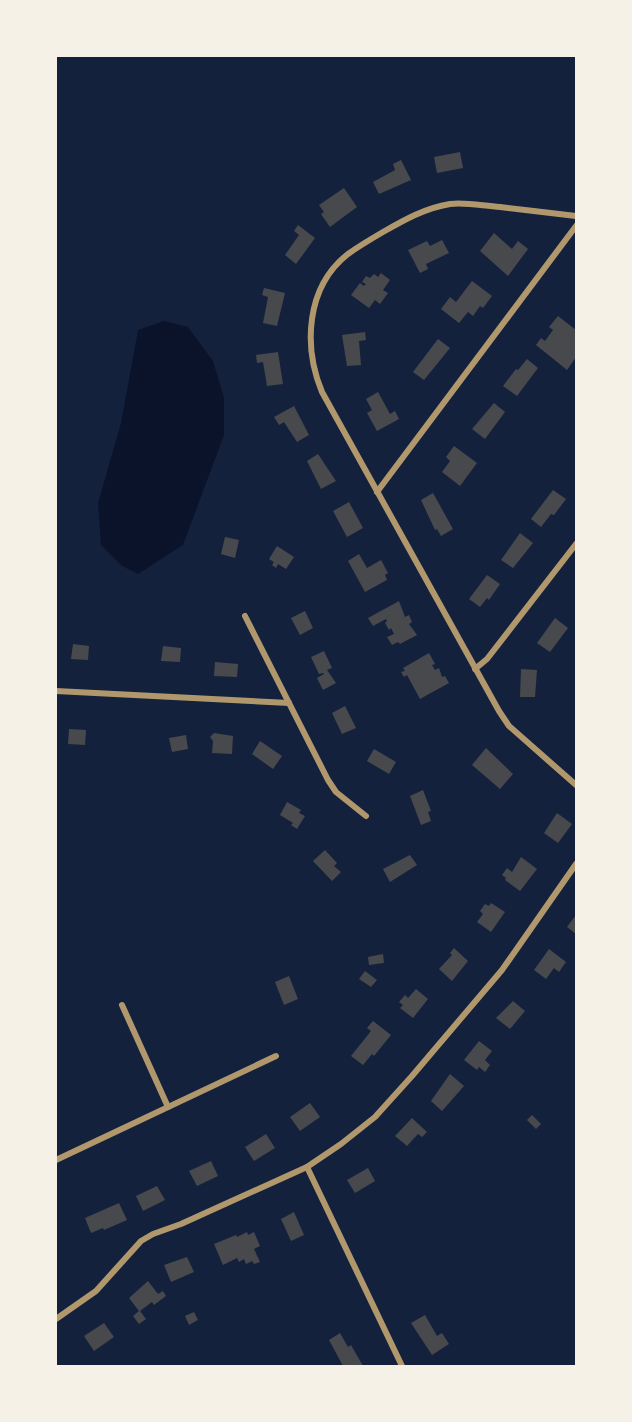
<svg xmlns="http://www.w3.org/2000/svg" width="632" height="1422" font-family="Quicksand,sans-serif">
<rect width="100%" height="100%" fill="#14213d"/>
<path fill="#0b132b" d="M164,321l24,6 25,34 11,37v37l-41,110 -45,29 -16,-8 -21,-21 -3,-42 23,-80 17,-93z"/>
<g fill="#48494c">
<path d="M460,152l3,16 -26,5 -3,-16z"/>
<path d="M401,160l10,20 -32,14 -6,-12 22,-12 -2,-6z"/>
<path d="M344,188l13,19 -27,20 -9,-13 3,-2 -5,-7z"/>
<path d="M298,225l17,13 -19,26 -11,-9 14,-20 -5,-4z"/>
<path d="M494,233l18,16 6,-8 10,8 -20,27 -28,-25z"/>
<path d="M442,240l7,13 -23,11 2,5 -8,4 -12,-23 19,-9 3,5z"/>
<path d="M381,273l9,7 -7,10 5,3 -8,11 -5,-4 -6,8 -18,-13 9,-12 4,3 2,-2 -4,-2 4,-6 4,2 4,-4 4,3z"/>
<path d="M472,281l20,15 -9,12 -3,-2 -7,10 -5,-4 -9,11 -18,-14 9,-12 6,5z"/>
<path d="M264,288l21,5 -8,33 -14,-3 5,-26 -6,-2z"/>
<path d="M558,316l18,14v27l-9,13 -31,-25 5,-7 4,3 8,-11 -4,-3z"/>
<path d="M365,332l1,8 -7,1 2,24 -14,1 -5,-31z"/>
<path d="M438,339l12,9 -26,32 -11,-8z"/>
<path d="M278,352l5,32 -16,2 -4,-24 -6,1 -1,-8z"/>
<path d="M527,359l11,9 -21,28 -14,-10 13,-17 2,1z"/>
<path d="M378,392l12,22 5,-3 4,8 -22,12 -10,-18 5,-3 -6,-11z"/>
<path d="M494,403l11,9 -20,27 -13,-10z"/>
<path d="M294,406l15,29 -12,7 -13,-20 -5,3 -5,-8z"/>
<path d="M454,446l23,17 -17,23 -18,-14 8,-11 -4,-4z"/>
<path d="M318,454l18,27 -15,8 -14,-28z"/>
<path d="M553,490l13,9 -12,16 -3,-1 -10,13 -10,-8z"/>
<path d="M433,493l20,36 -12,7 -4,-7 -2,1 -14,-30z"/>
<path d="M349,502l14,26 -16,9 -14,-26z"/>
<path d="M520,533l13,10 -20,25 -12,-8z"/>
<path d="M225,537l14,3 -4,18 -14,-4z"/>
<path d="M277,546l17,11 -8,12 -8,-5 -2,4 -4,-3 2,-3 -5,-3z"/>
<path d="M359,554l8,14 14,-8 7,13 -3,2 2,5 -22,12 -17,-31z"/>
<path d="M487,575l13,9 -11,16 -2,-2 -7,9 -11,-8z"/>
<path d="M399,601l6,16 4,-2 3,7 -3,2 8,11 -17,9 -2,-2 -6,3 -5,-8 7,-3 -3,-6 -2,2 -4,-7 2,-2 -1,-2 -13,7 -5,-8z"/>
<path d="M305,611l8,17 -13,7 -9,-17z"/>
<path d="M555,618l13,10 -18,24 -13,-9z"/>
<path d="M73,644l16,2 -1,14 -17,-1z"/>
<path d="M163,646l18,2 -1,14 -19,-1z"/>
<path d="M324,651l8,17 -5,2 9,13 -13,7 -6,-12 7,-4 -1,-1 -4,1 -8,-17z"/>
<path d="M429,653l6,11 -3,1 3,5 4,-2 3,9 3,-1 4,7 -29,16 -13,-24 -3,2 -3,-5 4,-1 -2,-3z"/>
<path d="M215,662l23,2 -1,13 -23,-1z"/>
<path d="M521,669l16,1 -2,27h-15z"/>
<path d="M345,706l11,22 -14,6 -10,-21z"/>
<path d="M69,729l17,1 -1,15 -17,-1z"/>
<path d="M214,733l19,3 -1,18 -20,-1 1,-12 -3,-4z"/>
<path d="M186,735l2,14 -16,3 -3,-14z"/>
<path d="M260,741l22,15 -9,13 -21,-15z"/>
<path d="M486,748l27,26 -13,15 -28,-24z"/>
<path d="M374,749l22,13 -7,12 -22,-13z"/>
<path d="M423,790l8,21 -3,1 3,9 -10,4 -11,-29z"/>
<path d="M287,802l14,8 -2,3 6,3 -8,13 -6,-4 2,-2 -13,-8z"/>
<path d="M557,813l15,11 -14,19 -14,-10z"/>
<path d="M325,850l12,13 -3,3 7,6 -9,9 -19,-20z"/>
<path d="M410,855l7,10 -27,17 -7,-13z"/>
<path d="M521,857l16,12 -17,22 -15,-11 1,-2 -4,-3 5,-7 5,4z"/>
<path d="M491,903l14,9 -14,20 -14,-10 6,-8 -3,-3 5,-7 4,2z"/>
<path d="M576,915v19l-9,-7z"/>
<path d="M454,948l14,13 -16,20 -13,-12 13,-14 -2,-2z"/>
<path d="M549,949l17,13 -7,10 -5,-4 -8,11 -12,-9z"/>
<path d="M383,954l1,9 -15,2 -1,-8z"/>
<path d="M365,971l12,9 -6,7 -12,-8z"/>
<path d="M289,976l9,23 -14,6 -9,-23z"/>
<path d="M416,989l12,10 -15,19 -13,-10 3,-3 -4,-3 6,-7 3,3z"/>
<path d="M513,1001l12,10 -15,18 -14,-11z"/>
<path d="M373,1021l18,14 -17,21 -2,-2 -9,11 -12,-9 20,-25 -4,-3z"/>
<path d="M479,1041l13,10 -7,9 5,5 -5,7 -6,-5 -2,3 -13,-10z"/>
<path d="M450,1074l14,12 -22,25 -11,-10z"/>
<path d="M310,1103l10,14 -20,14 -10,-14z"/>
<path d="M532,1115l9,9 -5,5 -9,-9z"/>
<path d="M412,1118l15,14 -5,5 -4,-3 -11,12 -12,-10z"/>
<path d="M266,1134l9,14 -21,13 -9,-14z"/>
<path d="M211,1161l7,15 -21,10 -8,-15z"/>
<path d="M368,1168l7,13 -20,12 -8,-13z"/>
<path d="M157,1186l8,14 -22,11 -7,-15z"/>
<path d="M119,1203l8,17 -23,10 -1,-2 -12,5 -6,-15z"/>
<path d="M294,1212l10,23 -13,6 -10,-22z"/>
<path d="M247,1232l1,3 6,-3 6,14 -6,3 6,13 -6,2 -2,-3 -6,3 -2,-5 -5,3 -2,-4 -14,7 -9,-21 22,-9 1,2z"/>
<path d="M187,1257l7,15 -23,10 -7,-17z"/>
<path d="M148,1281l10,13 5,-3 3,5 -12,9 -2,-3 -12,9 6,8 -7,5 -6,-8 6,-5 -10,-13z"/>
<path d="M194,1312l4,8 -9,5 -4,-9z"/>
<path d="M425,1315l12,21 5,-3 7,11 -17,11 -21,-32z"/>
<path d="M104,1323l10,14 -20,14 -10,-15z"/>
<path d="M340,1333l8,14 3,-2 12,21h-20l-14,-26z"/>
</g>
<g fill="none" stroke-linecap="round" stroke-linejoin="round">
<g stroke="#b1986c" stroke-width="6">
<path d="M576,216c-25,-3 -51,-6 -76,-9 -17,-1 -34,-5 -50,-3 -25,4 -46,16 -67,28 -12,7 -24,14 -35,22 -42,33 -45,92 -26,138l177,319 10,15 67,59"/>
<path d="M377,492l199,-266"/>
<path d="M245,616l83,164 8,12 30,24"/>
<path d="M475,669l12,-10 89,-115"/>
<path d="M56,691l233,12"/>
<path d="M122,1005l46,102"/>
<path d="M56,1160l220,-104"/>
<path d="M307,1167l95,199"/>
<path d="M56,1319l40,-28 45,-50 12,-7 28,-10 126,-57 34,-23 34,-27 37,-41 90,-106 74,-106"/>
</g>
</g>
<rect width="632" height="1422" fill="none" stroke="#f6f1e7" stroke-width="114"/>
</svg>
